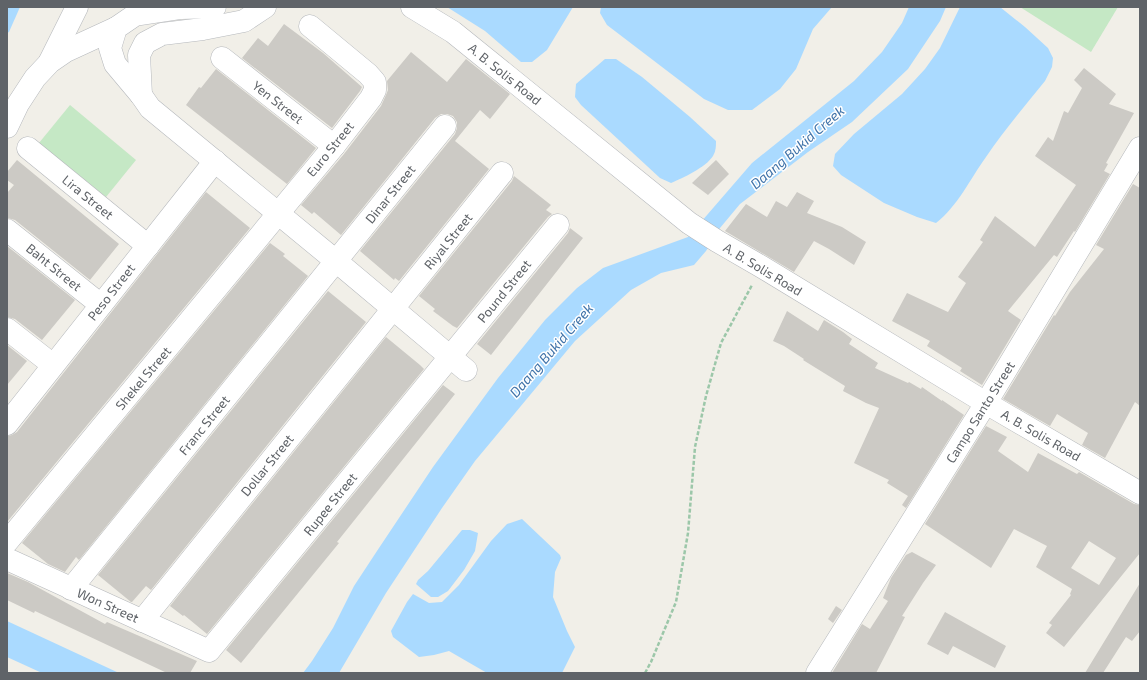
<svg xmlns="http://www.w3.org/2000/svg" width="1147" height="680" font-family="'Exo 2',sans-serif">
<rect width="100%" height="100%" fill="#f1efe8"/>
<g fill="#c5e8c5">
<path d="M1020,7h98l-27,45z"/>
<path d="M70,105l66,55 -30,37 -67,-54z"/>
</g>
<g fill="#aadaff">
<path d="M7,7h13l-11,25 -2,1z"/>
<path d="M447,7h126l-26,43 -15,12h-11l-36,-31z"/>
<path d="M601,7h231l-19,22 -17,40 -16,20 -28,21h-24l-24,-11 -97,-74 -7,-12z"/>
<path d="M909,7h37l-6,14 -32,48 -56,53 -44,30 -68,52 -20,24 -14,23 -12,14 -33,8 -30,17 -56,51 -100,120 -33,47 -56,85 -47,80h-36l9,-12 21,-33 21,-42 23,-35 56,-84 65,-89 47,-58 32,-32 26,-20 85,-31 64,-74 102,-82 28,-29 20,-29z"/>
<path d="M960,7h40l25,20 23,21 5,10 -1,9 -7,14c-20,25 -41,49 -59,76 -16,22 -28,49 -50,66l-19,-6 -33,-14 -43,-28 -8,-9 2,-12 19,-20 48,-40 23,-25 15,-21z"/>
<path d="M605,59h11l26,18 48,40 26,24c0,5 0,10 -3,15 -7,11 -30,22 -42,27l-11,-5 -79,-73 -6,-8 1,-13z"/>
<path d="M522,519l38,36 1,3 -6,14 -2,25 14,34 8,16 -13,26h-75l-38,-22 -15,4 -15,2 -26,-20 -2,-6 16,-29 6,-8 16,9 13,-1 17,-17 32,-44 16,-17z"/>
<path d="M462,530h8l8,3 -3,18 -11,19 -16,21 -10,6h-7l-15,-13 2,-4 10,-9z"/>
<path d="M7,621l112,52h-77l-35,-16z"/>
</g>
<g fill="#cccac5" fill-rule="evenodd">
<path d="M284,24l39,29 39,34 -2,4 -28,37 -90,-70 16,-20 10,8z"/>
<path d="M411,52l36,30 19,-23 44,35 -20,25 -10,-9 -25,31 34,28 -90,112 -4,-3 -1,2 -34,-29 95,-117 2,-6v-6l-4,-6 -6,-2h-6l-6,4 -94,117 -27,-23 -2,2 -11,-9 43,-51 37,-48 5,-11 2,-5 -1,-9z"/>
<path d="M1084,68l32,26 -7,10 25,9 -28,50 2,1 -4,7 6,3 -35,58 -1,-1 -17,26 -3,-2 -46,56 13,9 -39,65 -22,-14 2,-3 -35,-22 3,-5 -38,-20 15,-28 41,19 18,-29 -8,-6 25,-35 -3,-2 15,-24 40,31 41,-62 -41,-29 13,-19 5,4 11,-30 4,2 14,-25 -8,-8z"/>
<path d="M216,69l100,79 -29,36 -101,-79 13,-18 2,1z"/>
<path d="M17,160l102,84 -29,36 -75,-60 -8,-2v-25l7,-8 -7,-5v-8z"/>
<path d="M716,160l13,14 -21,21 -16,-12z"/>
<path d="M514,176l37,29 -5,5 6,4 -4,3 -91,111 -4,-2 -20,-15 2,-2 -16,-13 93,-115z"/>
<path d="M1133,184l7,4v218l-5,-4 -30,56 -23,-13 6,-12 -31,-19 -7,12 -47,-27 51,-84 1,1 15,-24 34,-43 -8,-4z"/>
<path d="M206,192l44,36 -243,294v-86l5,-1 5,-3z"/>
<path d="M797,192l17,9 -7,12 35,14 24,15 -12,23 -25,-16 -15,-8 -20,31 -69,-41 21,-27 21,13 9,-16 11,6z"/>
<path d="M570,228l13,10 -92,117 -14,-11 91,-111z"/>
<path d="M270,243l15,11 -2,2 25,20 -229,284 -3,-3 -11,15 -17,-8 -26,-21z"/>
<path d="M7,246l68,54 -33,40 -27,-21 -8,-2z"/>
<path d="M328,291l38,31 -215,268 -5,-4 -14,16h-1l-33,-27z"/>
<path d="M787,311l31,20 6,-11 19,12 9,7 -3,5 29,19 -3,5 33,15 1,-1 12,7 1,-2 20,14v-1l22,15 -58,93 -4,-3 6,-9 -21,-13 2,-3 -35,-17 25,-55 -13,-5 -23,-12 2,-5 -42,-26 1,-1 -20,-13 -11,-5z"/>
<path d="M386,337l34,28 4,4 -217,265 -23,-19 -1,1 -13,-10z"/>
<path d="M7,345l20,16 -20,24z"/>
<path d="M443,385l12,9 -118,148 2,1 -98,120 -15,-13z"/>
<path d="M986,426l21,11 -9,14 30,21 10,-19 39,21 2,-2 55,32 6,1v48l-76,94 -18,-14 6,-8 -3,-2 22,-28 -1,-1 2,-5 -36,-22 11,-21 -33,-17 -23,39 -66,-44zM1089,541l27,17 -17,27 -28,-17z"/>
<path d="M912,552l24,13 -13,18 -21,33 3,1 -29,56h-44l30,-49 8,5 18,-28 -5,-3 8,-20 15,-23z"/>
<path d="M7,573l21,9 77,42 2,-2 90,39 -7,12h-23l-132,-62 -1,2 -27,-13z"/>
<path d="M1140,583v48l-8,10 -6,-4 -23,36h-18z"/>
<path d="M836,606l6,4 -9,13 -5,-4z"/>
<path d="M945,612l61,34 -11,22 -42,-22 -5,9 -21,-11z"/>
</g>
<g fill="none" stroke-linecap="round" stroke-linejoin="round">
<g stroke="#b5b8bc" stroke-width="23">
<g id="minor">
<path d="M215,7l-34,1 -46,7 -19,13 -6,20 5,16 26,31 9,13 186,153 130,109"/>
<path d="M412,7l41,25 236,191 28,18 45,26 224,136 154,90"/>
<path d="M222,58l112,88"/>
<path d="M50,61l27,-54"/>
<path d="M141,95l-2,-40 6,-12 17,-9 41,-5 41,-8 21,-14"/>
<path d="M7,127l11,-23 17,-26 15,-16 16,-11 50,-23"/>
<path d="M28,148l120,98"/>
<path d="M7,230l94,75"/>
<path d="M7,329l46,36"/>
<path d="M7,424l208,-263"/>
<path d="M7,542l327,-396 37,-48 4,-8v-8l-7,-8 -58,-48"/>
<path d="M7,559l202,92 349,-426"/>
<path d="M71,589l374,-463"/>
<path d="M142,621l360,-448"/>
<path d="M817,673l169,-270 154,-255"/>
</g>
</g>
<path stroke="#9cc7a9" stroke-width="2.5" stroke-dasharray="4 2" stroke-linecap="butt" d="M645,673l6,-11 25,-60 12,-69 7,-86 11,-51 15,-53 31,-58"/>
<use href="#minor" stroke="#fff" stroke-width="22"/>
</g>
<g text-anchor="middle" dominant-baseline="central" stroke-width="3" stroke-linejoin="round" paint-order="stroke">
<g font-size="13" fill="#5f6368" stroke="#fff">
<text transform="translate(505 74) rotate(39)">A. B. Solis Road</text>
<text transform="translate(278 102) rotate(38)">Yen Street</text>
<text transform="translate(330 149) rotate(-51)">Euro Street</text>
<text transform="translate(390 194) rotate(-51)">Dinar Street</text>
<text transform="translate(88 197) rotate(39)">Lira Street</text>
<text transform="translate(448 241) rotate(-51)">Riyal Street</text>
<text transform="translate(54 267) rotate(39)">Baht Street</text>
<text transform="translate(763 269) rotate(31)">A. B. Solis Road</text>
<text transform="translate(504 291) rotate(-51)">Pound Street</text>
<text transform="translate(111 292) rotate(-52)">Peso Street</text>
<text transform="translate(143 378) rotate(-50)">Shekel Street</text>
<text transform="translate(980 412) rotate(-58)">Campo Santo Street</text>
<text transform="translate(204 425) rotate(-51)">Franc Street</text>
<text transform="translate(1041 435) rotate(30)">A. B. Solis Road</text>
<text transform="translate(267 465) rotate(-51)">Dollar Street</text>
<text transform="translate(330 504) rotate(-51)">Rupee Street</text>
<text transform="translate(108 605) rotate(24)">Won Street</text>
</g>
<g font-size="14" font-style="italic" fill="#4174aa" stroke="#fff">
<text transform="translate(797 147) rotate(-41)">Daang Bukid Creek</text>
<text transform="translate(551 350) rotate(-49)">Daang Bukid Creek</text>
</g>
</g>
<rect width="1147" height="680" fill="none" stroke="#5f6368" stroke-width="16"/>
</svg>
